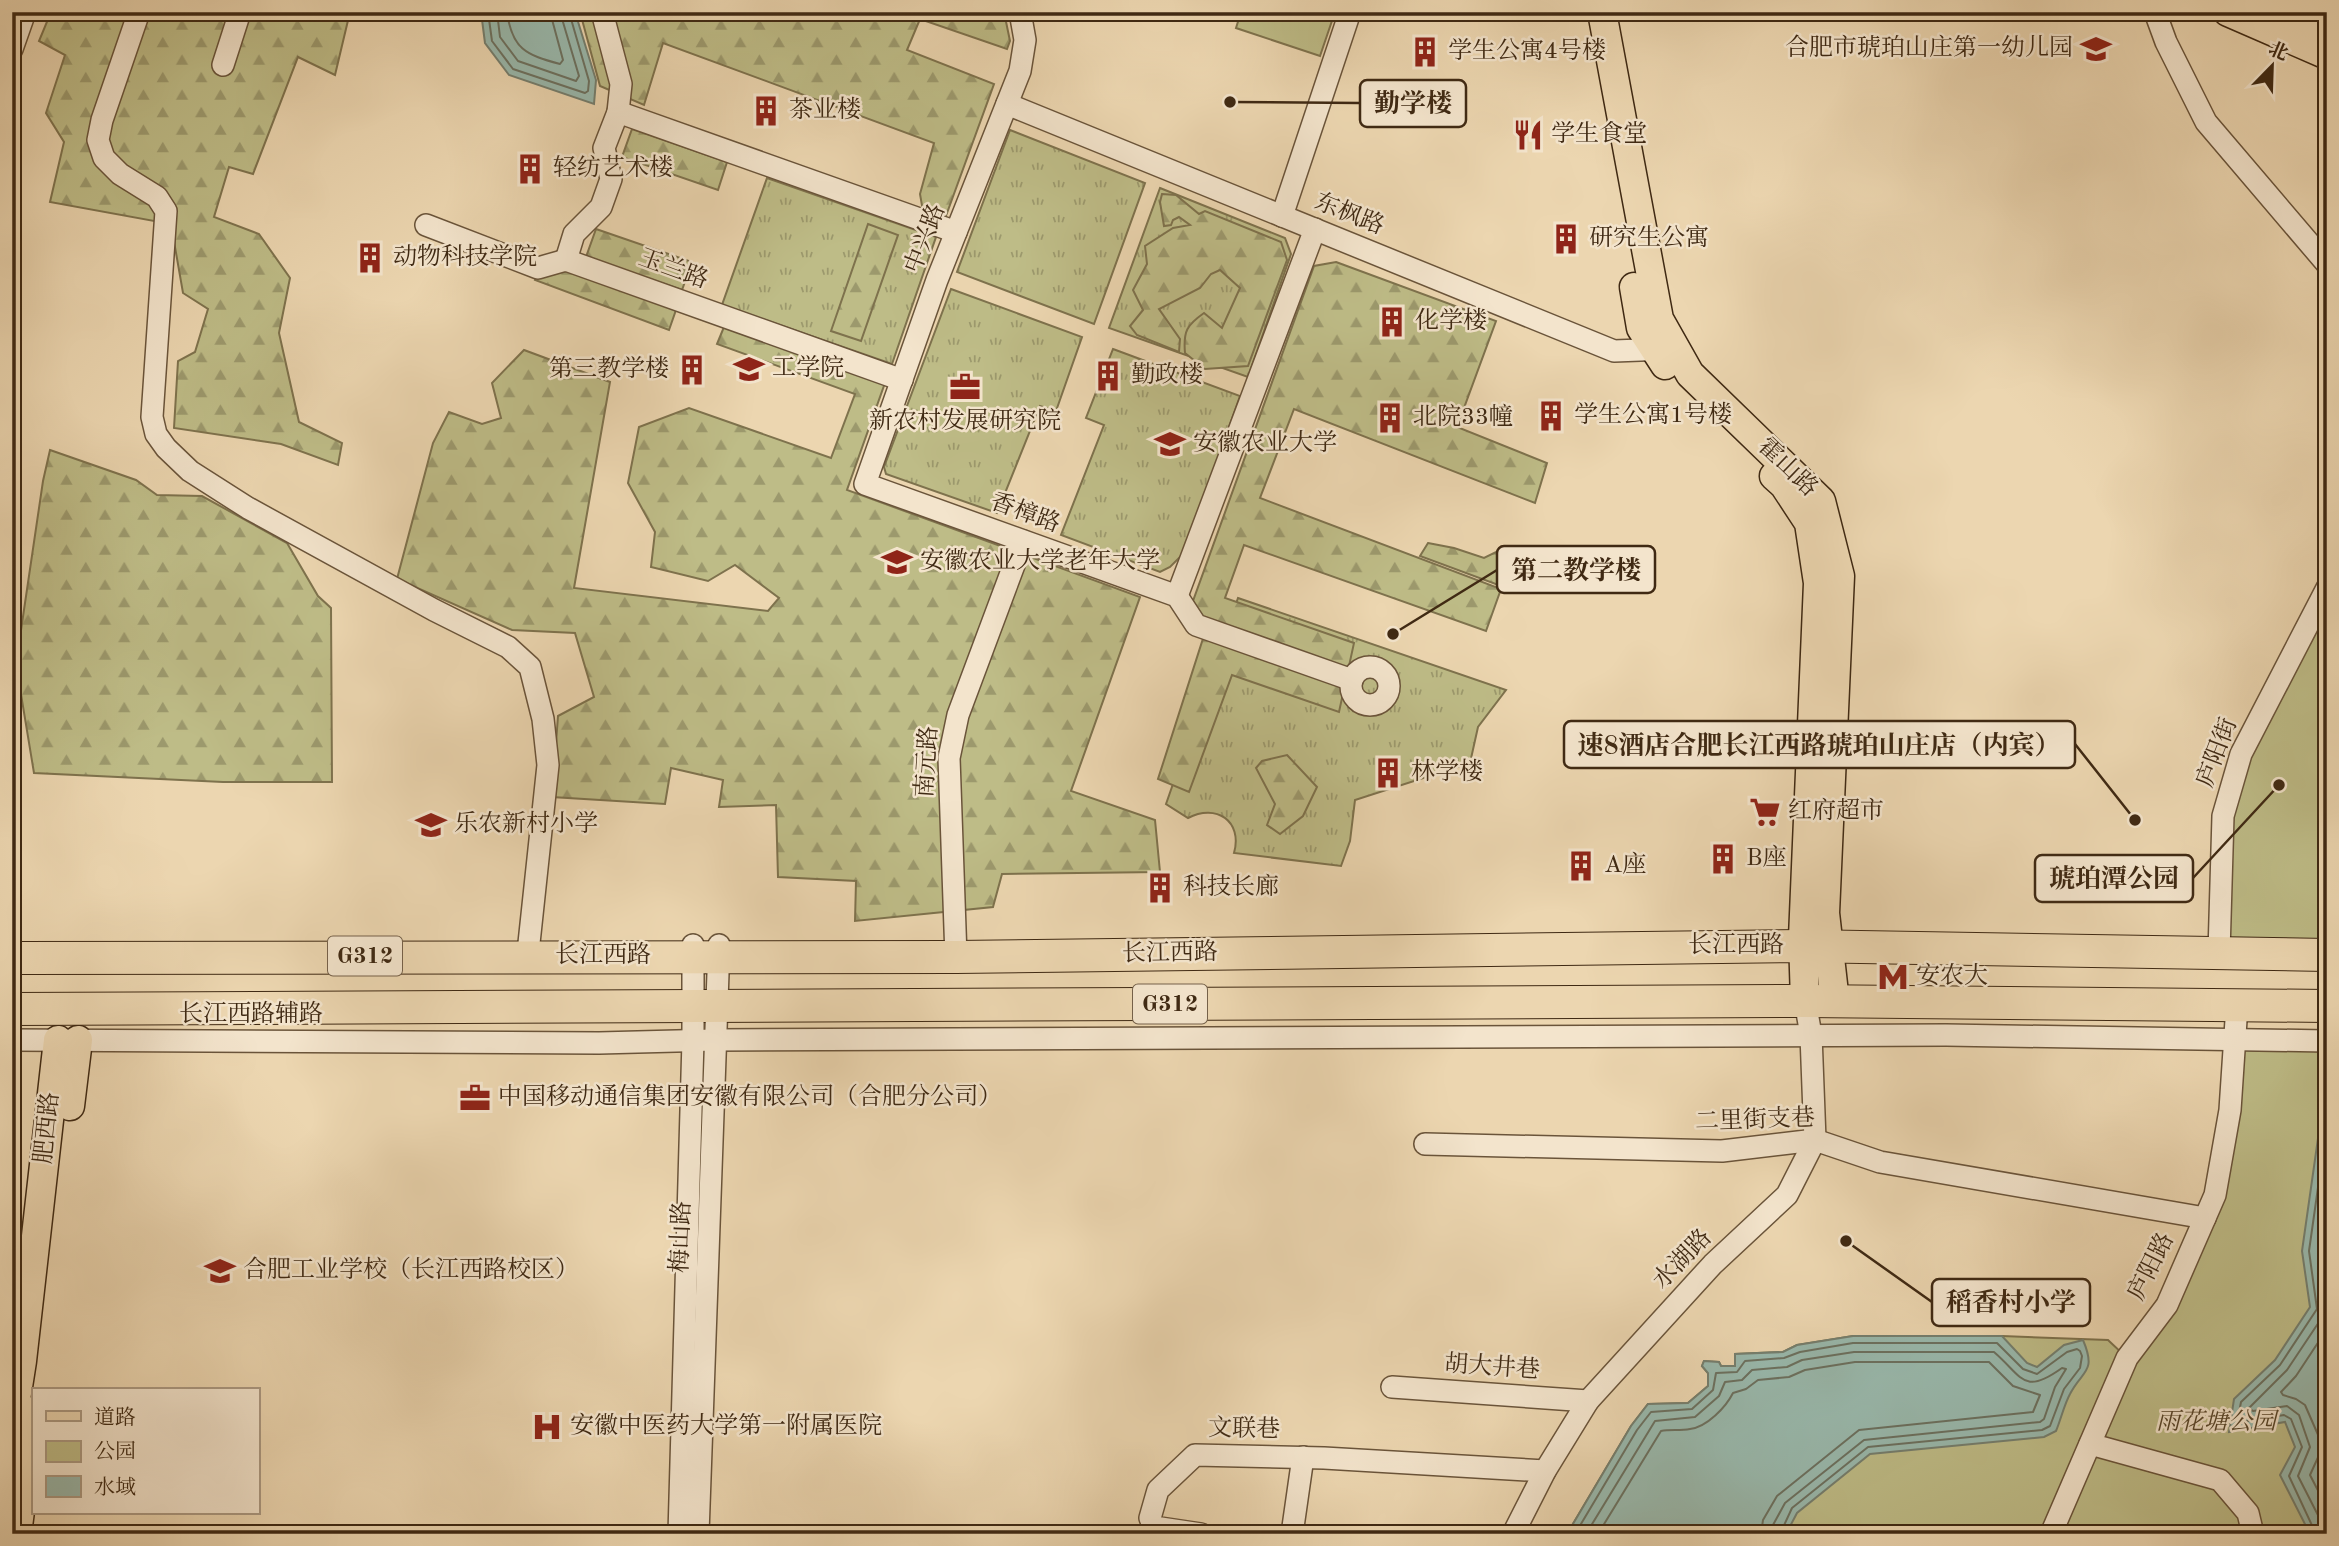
<svg xmlns="http://www.w3.org/2000/svg" width="2339" height="1546" font-family="'Old Standard TT','Noto Serif SC',serif">
<defs>
<pattern id="grass-tufts" width="24" height="20" patternUnits="userSpaceOnUse" patternTransform="scale(1.75)"><rect width="24" height="20" fill="#bebc87"/><path d="M3 7l-1-3M5 7V3M7 7l1-3M15 17l-1-3M17 17v-4M19 17l1-3" fill="none" stroke="#9c996d"/></pattern>
<pattern id="forest-firs" width="22" height="20" patternUnits="userSpaceOnUse" patternTransform="scale(1.75)"><rect width="22" height="20" fill="#bebc87"/><path d="M5 1l3.5 6h-7zM16 11l3.5 6h-7z" fill="#9c996d"/></pattern>
</defs>
<rect width="100%" height="100%" fill="#ecd6b0"/>
<filter id="stains"><feTurbulence type="fractalNoise" baseFrequency=".00286" numOctaves="4"/><feColorMatrix values="0 0 0 0 .2 0 0 0 0 .09 0 0 0 0 .02 0 0 0 .5 -.17"/></filter>
<radialGradient id="worn" r=".72"><stop offset=".6" stop-color="#630" stop-opacity="0"/><stop offset="1" stop-color="#630" stop-opacity=".3"/></radialGradient>
<g fill="url(#grass-tufts)" stroke="#7e724d" stroke-width="2">
<path d="M1010,130l135,53 -51,141 -137,-52z"/>
<path d="M767,178l169,59 -44,127 -170,-59z"/>
<path d="M1160,188l125,50 6,16 -43,123 -139,-49z"/>
<path d="M951,289l131,48 -26,74 -16,-5 -43,107 -111,-39 -2,-7z"/>
<path d="M1113,349l127,47 -55,156 -15,15 -10,5 -99,-37 43,-110 -18,-7z"/>
<path d="M1238,598l268,92 -28,37 -8,36 -115,37 -5,41 -9,25 -107,-13c9,-32 -18,-50 -46,-35l-22,-14z"/>
</g>
<g fill="url(#forest-firs)" stroke="#7e724d" stroke-width="2">
<path d="M51,12h299l-15,63 -37,-18 -45,117 -24,-7 -15,50 45,17 31,44 -11,55 20,89 43,21 -4,22 -57,-21 -107,-16 4,-67 17,-9 13,-43 -25,-16 -12,-69 -121,-22 14,-60 -18,-29 19,-58 -26,-14z"/>
<path d="M580,12h424l6,29 -3,8 -87,-30 -13,31 87,34 -51,140 -19,-7 -4,-23 14,-51 -271,-100 -19,62 -44,-19z"/>
<path d="M632,129l95,33 -9,28 -96,-33z"/>
<path d="M1162,194l14,1 23,19 6,-3 76,31 6,18 -39,106 -43,3 -20,-16c-2,-22 2,-28 19,-40l18,15 18,-40 -20,-18 -9,4 -11,14 -41,21 21,30 -1,13 -42,-17 -7,-9 13,-16 -10,-20 14,-26 -2,-18 28,-18 17,-3 -11,-8 -6,3 -2,5 -7,1 -4,-24z"/>
<path d="M868,224l30,11 -37,106 -30,-10z"/>
<path d="M596,229l96,33 -10,28 -96,-33z"/>
<path d="M1336,262l160,59 -39,106 90,36 -12,40 -241,-94 -34,89 241,91 -15,42 -242,-86 -19,53 129,45 -15,69 -107,-37 -43,117 -31,-13 49,-153 -14,-25 121,-335z"/>
<path d="M564,267l113,40 -8,23 -134,-50 3,-8z"/>
<path d="M726,322l160,58 -39,110 293,107 -69,194 84,29 5,52 -158,2 -9,33 -138,14 1,-40 -78,-4 -2,-72 -57,2 4,-27 -52,-12 -6,36 -113,-7 6,-81 36,-19 -19,-64 -63,-3 -115,-51 36,-136 16,-31 33,12 19,-6 -9,-35 32,-33 86,32 -36,206 194,23 11,-13 -44,-33 -27,16 -57,-14 4,-35 -27,-49 11,-56 50,-19 142,50 24,-64 -138,-50z"/>
<path d="M50,450l86,30 21,15 45,1 85,47 31,53 13,12 1,174h-109l-189,-9 -18,-109 27,-183z"/>
<path d="M1428,543l26,5 30,10 14,-7 15,6 -12,29 -81,-30z"/>
<path d="M1287,755l30,32 -14,29 -23,18 -13,-9 8,-21 -19,-36 6,-7z"/>
</g>
<g fill="#bebc87" stroke="#7e724d" stroke-width="2">
<path d="M1241,12h94l-15,44 -84,-28z"/>
<path d="M2327,588v356l-108,-1 4,-127z"/>
<path d="M2234,1041h93v493h-760l64,-108 17,-22 40,-1 20,-17v-13l-6,-7 2,-5 15,1 2,4h14v-12l48,-2 14,-7 56,-9h149l106,4 18,17 89,-162z"/>
</g>
<g fill="#99b9ad" stroke="#757f6f" stroke-width="2">
<path d="M481,12h94l21,68 -2,24 -85,-29 -24,-32z"/>
<path d="M2324,1096h3v438h-17l-30,-59 15,-28 -10,-25 -56,10 5,-33 41,-39 35,-53 -8,-56z"/>
<path d="M1853,1336h149l25,27 10,4 27,-22 19,-5c14,33 -1,30 -13,54 -6,11 -9,25 -14,37l-12,6 -174,17 -73,59 -11,21h-219l64,-108 17,-22 40,-1 20,-17v-13l-6,-7 2,-5 15,1 2,4h14v-12l48,-2 14,-7z"/>
</g>
<g fill="none" stroke-linecap="round" stroke-linejoin="round">
<g stroke="#6c7160" stroke-width="2">
<path d="M488,12l4,29 21,28 72,24 3,-2 1,-10 -20,-69"/>
<path d="M497,12l3,25 18,24 58,20 3,-5 -19,-64"/>
<path d="M507,12c5,37 19,43 53,52l3,-4 -13,-48"/>
<path d="M2327,1329l-31,47 -15,16 2,3 13,4 9,6 14,32 1,16 -10,22 17,33"/>
<path d="M1575,1534l62,-104 14,-18 41,-3 21,-19 3,-17 21,-1 8,-11 39,-3 16,-6 53,-9h144l26,26 14,5 30,-22 10,-3 3,2 2,5 -2,12 -16,21 -14,37 -8,4 -174,17 -76,61 -12,26"/>
<path d="M1586,1534l69,-113 40,-4 24,-21 6,-14 17,-2 10,-10 35,-3 15,-7 52,-8h140c29,25 29,44 68,16l4,1 -11,18 -11,32 -4,3 -176,18 -79,63 -12,22 -2,9"/>
<path d="M1598,1534l63,-103c9,-2 19,0 29,-2 17,-2 36,-22 43,-36l13,-4 12,-9 31,-3 16,-7 50,-8h134l24,24 27,9 -7,17 -174,18 -82,66 -14,24 -2,14"/>
<path d="M2316,1534l-27,-58 13,-29 -11,-28 -7,-4 -42,7 -4,-4 3,-16 39,-37 37,-56 -8,-58 18,-127"/>
<path d="M2325,1534l-2,-9 -25,-49 12,-29 -11,-32 -12,-9 -34,5 -4,-3 38,-38 38,-57 1,-8 -8,-54 9,-65"/>
</g>
<g stroke="#6a543a" stroke-width="24">
<g id="minor">
<path d="M139,12l-37,108 -4,20 6,18 16,16 37,23 9,14 -14,206 4,17 10,14 24,23 58,37 186,102 74,37 22,20 13,52 5,46 -19,178"/>
<path d="M1020,12l5,28 -5,31 -83,209 -72,204 312,112 19,29 156,55"/>
<path d="M2155,12l11,30 40,80 121,142"/>
<path d="M12,49l13,-37"/>
<path d="M223,65l17,-53"/>
<path d="M1007,104l607,247 53,-2"/>
<path d="M618,112l338,120"/>
<path d="M1282,216l68,-204"/>
<path d="M426,225l112,43 28,-8 336,120"/>
<path d="M566,260l8,-26 27,-27 10,-28 -7,-31 14,-36 3,-28 -19,-72"/>
<path d="M1177,596l138,-367"/>
<circle cx="1370" cy="686" r="19"/>
<path d="M2219,952l4,-136 18,-62 86,-166"/>
<path d="M956,957l-7,-199 9,-43 65,-174"/>
<path d="M12,1040l587,3 116,-3 1231,-5 381,6"/>
<path d="M1425,1144l297,7 93,-11 65,22 325,56"/>
<path d="M1392,1387l196,14"/>
<path d="M2090,1444l130,36 28,33 5,21"/>
<path d="M679,1534l14,-494v-95"/>
<path d="M698,1534l21,-589"/>
<path d="M1201,1534l-47,-7 -4,-9 8,-28 37,-35 129,3 221,13"/>
<path d="M1292,1534l11,-77"/>
<path d="M1513,1534l32,-63 43,-70 125,-137 74,-69 28,-55 -4,-105 -6,-34"/>
<path d="M2051,1534l76,-176 40,-53 48,-110 15,-85 7,-105"/>
</g>
</g>
<g stroke="#3f2913" stroke-width="31">
<g id="major">
<path d="M1602,12l57,307 31,55 131,127 19,75 -15,337 10,89"/>
<path d="M2228,12l99,43"/>
<path d="M2283,12l44,19"/>
<path d="M1634,287l7,41 24,37"/>
<path d="M1774,476l10,9 25,38 9,60 -15,355 2,63"/>
<path d="M70,1106l8,-66"/>
<path d="M12,1425l10,-64 36,-321"/>
<path d="M17,1534l16,-123"/>
</g>
</g>
<g stroke="#3f2913" stroke-width="34">
<g id="highway">
<path d="M12,958l944,-1 847,-11 524,9"/>
<path d="M12,1009l1793,-8 522,5"/>
</g>
</g>
<use href="#minor" stroke="#f3e4cc" stroke-width="21"/>
<use href="#major" stroke="#ecd6b0" stroke-width="28"/>
<use href="#highway" stroke="#ecd6b0" stroke-width="32"/>
</g>
<defs>
<g id="school-bare" transform="scale(2.415)"><path d="M0-5L7-2L0 1L-7-2ZM-4 1L0 2.5L4 1V4Q0 6-4 4Z" fill="#8f2418" stroke="#f3e4cc" stroke-width="2.5" paint-order="stroke"/></g>
<g id="building-bare" transform="scale(2.415)"><path d="M-4-6H4V6H1V3H-1V6H-4ZM-2.5-4.3h1.7v1.8h-1.7ZM.8-4.3h1.7v1.8H.8ZM-2.5-1h1.7V.8h-1.7ZM.8-1h1.7V.8H.8Z" fill="#8f2418" stroke="#f3e4cc" stroke-width="2.5" paint-order="stroke"/></g>
<g id="restaurant-bare" transform="scale(2.415)"><path d="M-5-6h1v4h1v-4h1v4h1v-4h1v5L-1.5 .5V6h-2V.5L-5-1ZM5-6V6H3V1.5H1.5Q1.5-4 5-6Z" fill="#8f2418" stroke="#f3e4cc" stroke-width="2.5" paint-order="stroke"/></g>
<g id="university-bare" transform="scale(2.415)"><path d="M0-5L7-2L0 1L-7-2ZM-4 1L0 2.5L4 1V4Q0 6-4 4Z" fill="#8f2418" stroke="#f3e4cc" stroke-width="2.5" paint-order="stroke"/></g>
<g id="office-bare" transform="scale(2.415)"><path d="M-6-3h4V-5.5h4V-3h4V5H-6ZM-1-4.5V-3h2v-1.5ZM-6 0V1H6V0Z" fill="#8f2418" stroke="#f3e4cc" stroke-width="2.5" paint-order="stroke"/></g>
<g id="supermarket-bare" transform="scale(2.415)"><path d="M-6-5.5h2.5l.6 2H6L4.5 2H-2.5L-4.4-4H-6ZM-1.5 3.2a1.3 1.3 0 1 0 .1 0ZM3 3.2a1.3 1.3 0 1 0 .1 0Z" fill="#8f2418" stroke="#f3e4cc" stroke-width="2.5" paint-order="stroke"/></g>
<g id="metro-bare" transform="scale(2.415)"><path d="M-5.5 5V-5H-3L0 0L3-5H5.5V5H3V-.5L0 4L-3-.5V5Z" fill="#8f2418" stroke="#f3e4cc" stroke-width="2.5" paint-order="stroke"/></g>
<g id="hospital-bare" transform="scale(2.415)"><path d="M-5-5h3v3.5h4V-5h3V5h-3V1.5h-4V5h-3Z" fill="#8f2418" stroke="#f3e4cc" stroke-width="2.5" paint-order="stroke"/></g>
</defs>
<g fill-rule="evenodd">
<use href="#school-bare" x="2096" y="49"/>
<use href="#building-bare" x="1425" y="52"/>
<use href="#building-bare" x="766" y="111"/>
<use href="#restaurant-bare" x="1528" y="135"/>
<use href="#building-bare" x="530" y="169"/>
<use href="#building-bare" x="1566" y="239"/>
<use href="#building-bare" x="370" y="258"/>
<use href="#building-bare" x="1392" y="322"/>
<use href="#university-bare" x="749" y="369"/>
<use href="#building-bare" x="692" y="370"/>
<use href="#building-bare" x="1108" y="376"/>
<use href="#office-bare" x="965" y="387"/>
<use href="#building-bare" x="1551" y="416"/>
<use href="#building-bare" x="1390" y="418"/>
<use href="#university-bare" x="1170" y="444"/>
<use href="#university-bare" x="897" y="562"/>
<use href="#building-bare" x="1388" y="773"/>
<use href="#supermarket-bare" x="1765" y="812"/>
<use href="#school-bare" x="431" y="825"/>
<use href="#building-bare" x="1723" y="859"/>
<use href="#building-bare" x="1581" y="866"/>
<use href="#building-bare" x="1160" y="888"/>
<use href="#metro-bare" x="1893" y="977"/>
<use href="#office-bare" x="475" y="1098"/>
<use href="#university-bare" x="220" y="1271"/>
<use href="#hospital-bare" x="547" y="1427"/>
</g>
<g text-anchor="middle" dominant-baseline="central" stroke-width="5" stroke-linejoin="round" paint-order="stroke">
<g fill="#f3e4cc" stroke="#75614a" stroke-width="2">
<rect x="328" y="936.5" width="74" height="39" rx="5"/>
<rect x="1133" y="984.5" width="74" height="39" rx="5"/>
</g>
<g font-size="23" font-weight="bold" fill="#3f2913">
<text x="365" y="956">G312</text>
<text x="1170" y="1004">G312</text>
</g>
<g font-size="24" fill="#3f2913" stroke="#f3e4cc" text-anchor="start">
<text x="2073" y="49" text-anchor="end">合肥市琥珀山庄第一幼儿园</text>
<text x="1448" y="52">学生公寓4号楼</text>
<text x="789" y="111">茶业楼</text>
<text x="1551" y="135">学生食堂</text>
<text x="553" y="169">轻纺艺术楼</text>
<text x="1589" y="239">研究生公寓</text>
<text x="393" y="258">动物科技学院</text>
<text x="1415" y="322">化学楼</text>
<text x="772" y="369">工学院</text>
<text x="669" y="370" text-anchor="end">第三教学楼</text>
<text x="1131" y="376">勤政楼</text>
<text x="1574" y="416">学生公寓1号楼</text>
<text x="1413" y="418">北院33幢</text>
<text x="965" y="422" text-anchor="middle">新农村发展研究院</text>
<text x="1193" y="444">安徽农业大学</text>
<text x="920" y="562">安徽农业大学老年大学</text>
<text x="1411" y="773">林学楼</text>
<text x="1788" y="812">红府超市</text>
<text x="454" y="825">乐农新村小学</text>
<text x="1746" y="859">B座</text>
<text x="1604" y="866">A座</text>
<text x="1183" y="888">科技长廊</text>
<text x="1916" y="977">安农大</text>
<text x="498" y="1098">中国移动通信集团安徽有限公司（合肥分公司）</text>
<text x="243" y="1271">合肥工业学校（长江西路校区）</text>
<text x="570" y="1427">安徽中医药大学第一附属医院</text>
</g>
<g font-size="24" fill="#3f2913" stroke="#f3e4cc">
<text transform="translate(1349 215) rotate(22)">东枫路</text>
<text transform="translate(926 239) rotate(-69)">中兴路</text>
<text transform="translate(673 270) rotate(20)">玉兰路</text>
<text transform="translate(1787 468) rotate(44)">霍山路</text>
<text transform="translate(1025 514) rotate(20)">香樟路</text>
<text transform="translate(2218 753) rotate(-69)">庐阳街</text>
<text transform="translate(928 762) rotate(-86)">南元路</text>
<text x="1736" y="946">长江西路</text>
<text transform="translate(1170 954) rotate(-1)">长江西路</text>
<text x="603" y="956">长江西路</text>
<text x="251" y="1015">长江西路辅路</text>
<text transform="translate(1755 1121) rotate(-2)">二里街支巷</text>
<text transform="translate(48 1128) rotate(-84)">肥西路</text>
<text transform="translate(682 1237) rotate(-88)">梅山路</text>
<text transform="translate(1683 1260) rotate(-46)">水湖路</text>
<text transform="translate(2152 1267) rotate(-63)">庐阳路</text>
<text transform="translate(1492 1368) rotate(4)">胡大井巷</text>
<text transform="translate(1244 1430) rotate(1)">文联巷</text>
</g>
<g font-size="24" font-style="italic" fill="#58462a" stroke="#f3e4cc">
<text x="2216" y="1423">雨花塘公园</text>
</g>
</g>
<path fill="none" stroke="#3f2913" stroke-width="2.5" d="M1230 102L1360 103M1393 634L1497 570M2135 820L2075 744M2279 785L2193 878M1846 1241L1932 1302"/>
<g fill="#3f2913" stroke="#f3e4cc" stroke-width="2.5">
<circle cx="1230" cy="102" r="7"/>
<circle cx="1393" cy="634" r="7"/>
<circle cx="2135" cy="820" r="7"/>
<circle cx="2279" cy="785" r="7"/>
<circle cx="1846" cy="1241" r="7"/>
</g>
<g fill="#f3e4cc" stroke="#3f2913" stroke-width="2.5">
<rect x="1360" y="80" width="106" height="47" rx="7"/>
<rect x="1497" y="546" width="158" height="47" rx="7"/>
<rect x="1564" y="721" width="511" height="47" rx="7"/>
<rect x="2035" y="855" width="158" height="47" rx="7"/>
<rect x="1932" y="1279" width="158" height="47" rx="7"/>
</g>
<g font-size="26" text-anchor="middle" font-weight="bold" fill="#3f2913">
<text x="1413" y="112">勤学楼</text>
<text x="1576" y="579">第二教学楼</text>
<text x="1819" y="754">速8酒店合肥长江西路琥珀山庄店（内宾）</text>
<text x="2114" y="887">琥珀潭公园</text>
<text x="2011" y="1311">稻香村小学</text>
</g>
<rect width="2339" height="1546" fill="none" stroke="#ecd6b0" stroke-width="42"/>
<rect x="14" y="14" width="2311" height="1518" fill="none" stroke="#3f2913" stroke-width="3.5"/>
<rect x="21" y="21" width="2297" height="1504" fill="none" stroke="#3f2913" stroke-width="2"/>
<rect x="32" y="1388" width="228" height="126" fill="#f3e4cc" stroke="#ab9982" stroke-width="2"/>
<rect x="46" y="1411" width="35" height="10" fill="#ecd6b0" stroke="#ab9982" stroke-width="2"/>
<text x="94" y="1424" font-size="21" fill="#3f2913">道路</text>
<rect x="46" y="1441" width="35" height="21" fill="#bebc87" stroke="#ab9982" stroke-width="2"/>
<text x="94" y="1458" font-size="21" fill="#3f2913">公园</text>
<rect x="46" y="1476" width="35" height="21" fill="#99b9ad" stroke="#ab9982" stroke-width="2"/>
<text x="94" y="1494" font-size="21" fill="#3f2913">水域</text>
<g transform="translate(2272 66) rotate(23)" stroke="#f3e4cc" stroke-width="5" paint-order="stroke">
<path d="M0-5L12 26L0 18L-12 26Z" fill="#3f2913"/>
<text y="-10" font-size="19" font-weight="bold" text-anchor="middle" fill="#3f2913">北</text>
</g>
<rect width="100%" height="100%" filter="url(#stains)"/>
<rect width="100%" height="100%" fill="url(#worn)"/>
</svg>
